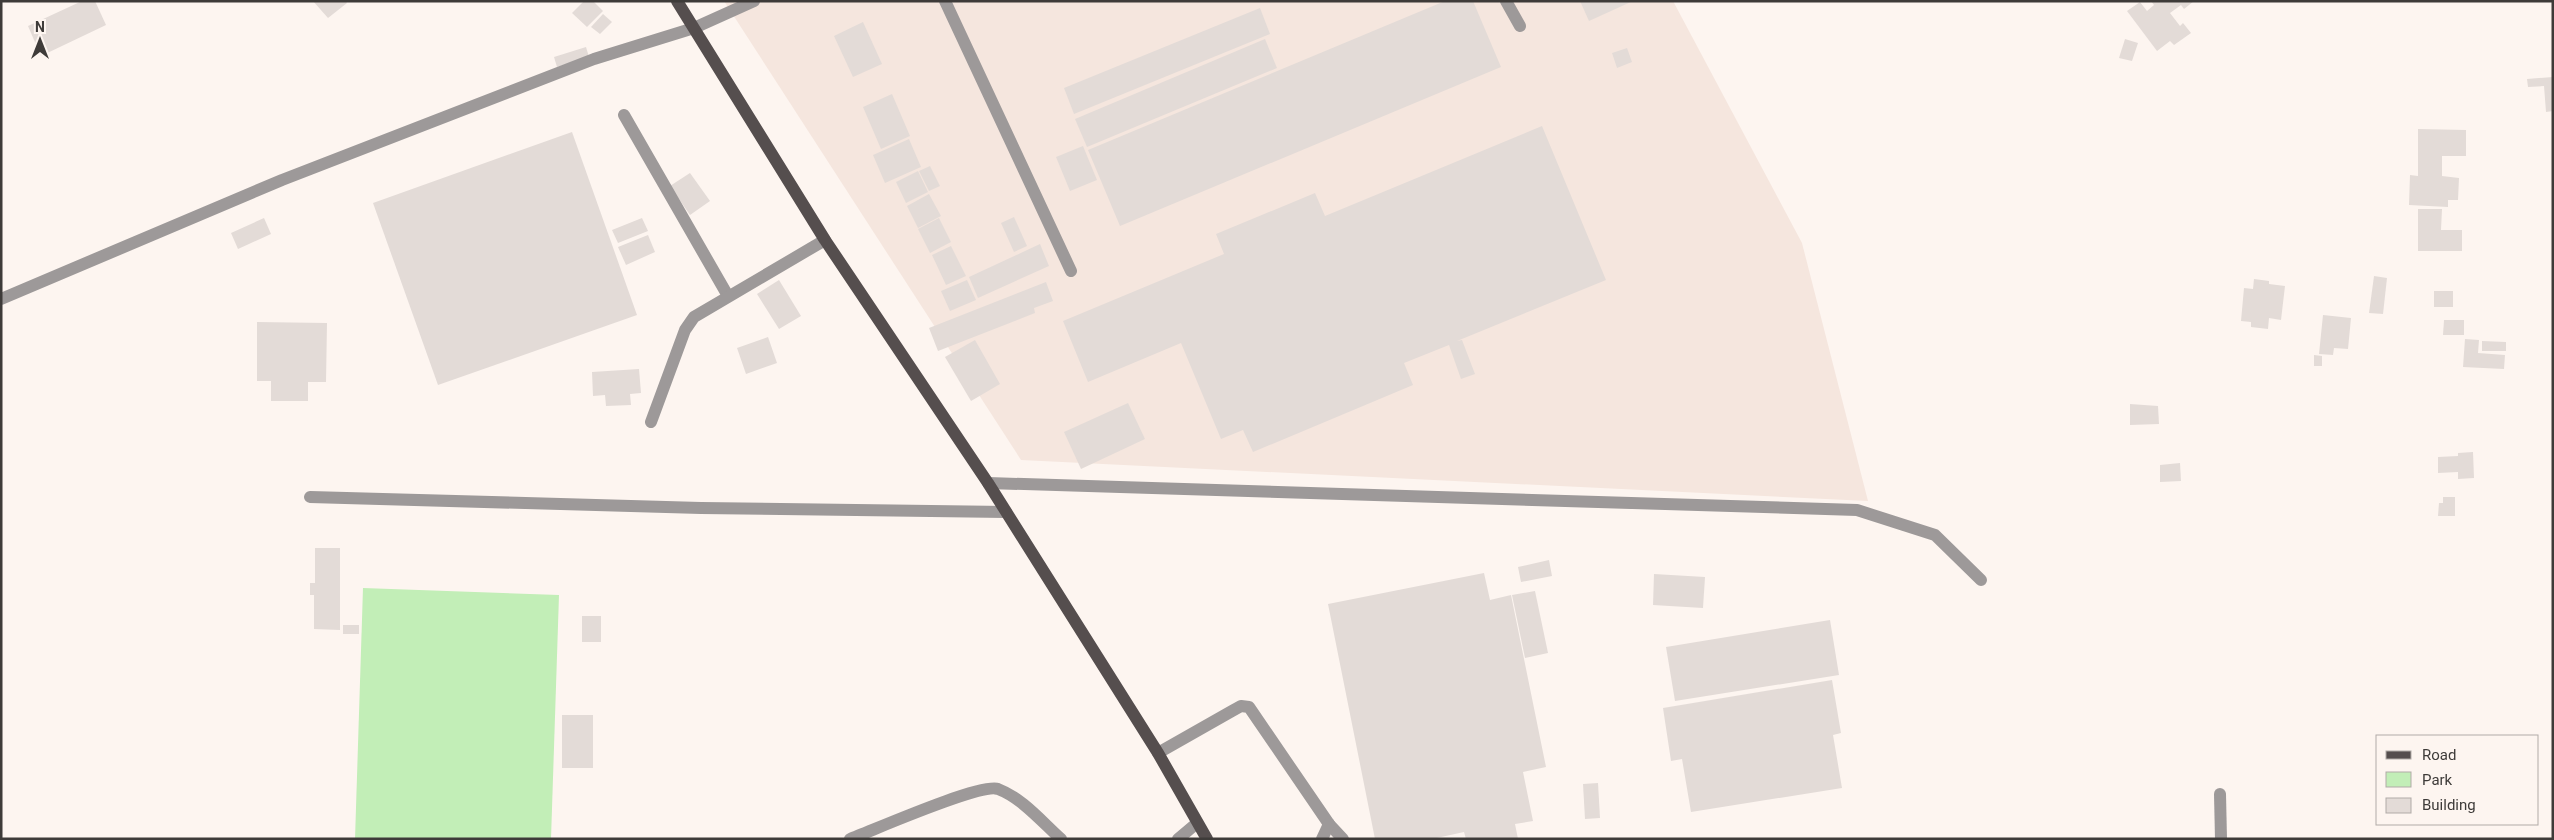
<svg xmlns="http://www.w3.org/2000/svg" width="2554" height="840" font-family="Roboto,sans-serif">
<rect width="100%" height="100%" fill="#fdf5f0"/>
<path fill="#f5e6de" d="M724,1h949l129,242 66,258 -847,-41z"/>
<path fill="#c2eeb7" d="M363,588l196,7 -8,244h-196z"/>
<g fill="#e3dbd7">
<path d="M82,1h13l11,24 -65,31 -13,-30z"/>
<path d="M313,1h33l1,2 -19,15z"/>
<path d="M584,1h9l10,10 -16,16 -15,-14z"/>
<path d="M1445,1h28l28,66 -381,159 -32,-76z"/>
<path d="M1580,1h53l-44,20z"/>
<path d="M2151,1h43l-10,8 -3,-4 -11,8 10,13 3,-3 8,10 -17,12 -4,-4 -13,10 -30,-40 13,-9 7,9 7,-6z"/>
<path d="M1260,8l10,26 -196,80 -10,-26z"/>
<path d="M603,14l9,8 -12,12 -9,-7z"/>
<path d="M863,22l19,42 -29,13 -19,-41z"/>
<path d="M1265,39l12,29 -190,79 -12,-28z"/>
<path d="M2125,39l13,4 -6,18 -13,-3z"/>
<path d="M586,47l3,10 -32,10 -3,-10z"/>
<path d="M1627,48l5,14 -15,6 -5,-15z"/>
<path d="M2553,77v34l-7,1 -2,-26 -16,1 -1,-8z"/>
<path d="M892,94l18,42 -29,13 -18,-42z"/>
<path d="M1542,126l64,154 -149,61 5,-1 13,34 -14,5 -12,-34 -45,18 9,22 -160,67 -10,-22 -22,9 -40,-96 -93,39 -25,-61 161,-67 -8,-20 99,-41 10,23z"/>
<path d="M2418,129l48,1v26h-24v20l17,2 -1,22h-10v7l-39,-2 1,-30 8,1z"/>
<path d="M572,132l65,183 -199,70 -65,-182z"/>
<path d="M909,139l12,28 -36,16 -12,-28z"/>
<path d="M1083,146l14,34 -27,11 -14,-34z"/>
<path d="M930,166l10,20 -11,5 -10,-20z"/>
<path d="M918,171l10,21 -22,11 -10,-21z"/>
<path d="M690,173l20,28 -20,14 -20,-29z"/>
<path d="M929,194l12,22 -23,12 -11,-22z"/>
<path d="M2418,209h24l-1,21h21v21h-44z"/>
<path d="M1014,217l13,29 -13,6 -13,-29z"/>
<path d="M264,218l7,16 -33,15 -7,-16z"/>
<path d="M642,218l6,13 -30,12 -6,-13z"/>
<path d="M939,218l12,24 -21,11 -12,-24z"/>
<path d="M648,235l7,17 -29,13 -8,-18z"/>
<path d="M1040,244l9,22 -71,32 -9,-21z"/>
<path d="M951,246l15,30 -20,9 -14,-30z"/>
<path d="M2374,276l13,2 -4,36 -14,-1z"/>
<path d="M2254,279l15,2v3l16,2 -4,34 -12,-2 -1,11 -17,-2v-5l-10,-1 3,-33 9,1z"/>
<path d="M779,280l22,36 -22,13 -22,-35z"/>
<path d="M967,280l9,20 -26,11 -9,-20z"/>
<path d="M1046,282l7,19 -19,7 1,5 -97,38 -9,-23z"/>
<rect x="2434" y="291" width="19" height="16"/>
<path d="M2323,315l28,3 -3,31 -14,-1 -1,7 -14,-1z"/>
<path d="M2444,320h20v15h-21z"/>
<path d="M257,322l70,1 -1,59h-18v19h-37v-20h-14z"/>
<path d="M768,337l9,26 -31,11 -9,-26z"/>
<path d="M2465,339l14,1 -1,13 27,2 -1,14 -41,-2z"/>
<path d="M975,340l25,44 -29,17 -26,-44z"/>
<path d="M2482,341l24,1v9h-24z"/>
<path d="M2314,355l8,1v10h-8z"/>
<path d="M639,369l2,24 -11,1 1,11 -25,1 -1,-11 -12,1 -1,-24z"/>
<path d="M1128,403l17,36 -64,30 -17,-37z"/>
<path d="M2130,404l28,2 1,18 -29,1z"/>
<path d="M2473,452l1,26 -16,1v-7l-20,1v-16l20,-1v-3z"/>
<path d="M2180,463l1,18 -21,1v-17z"/>
<path d="M2443,497h12v19h-17l1,-13h4z"/>
<path d="M315,548h25v82l-26,-1v-34h-4v-12h5z"/>
<path d="M1549,560l3,16 -31,6 -3,-15z"/>
<path d="M1484,573l6,27 21,-5 35,172 -23,5 10,49 -18,3 3,15h-52l-2,-7 -32,7h-57l-47,-235z"/>
<path d="M1654,574l51,3 -2,31 -50,-3z"/>
<path d="M1535,591l13,62 -23,5 -13,-63z"/>
<rect x="582" y="616" width="19" height="26"/>
<path d="M1830,620l9,55 -164,26 -9,-54z"/>
<rect x="343" y="625" width="16" height="9"/>
<path d="M1832,680l9,53 -8,2 9,53 -151,24 -9,-53 -11,2 -8,-53z"/>
<rect x="562" y="715" width="31" height="53"/>
<path d="M1598,783l2,35 -15,1 -2,-35z"/>
</g>
<g fill="none" stroke-linecap="round" stroke-linejoin="round">
<g stroke="#9d9999" stroke-width="12">
<path d="M945,1l126,270"/>
<path d="M1506,1l14,25"/>
<path d="M624,115l104,181"/>
<path d="M1,299l281,-119 312,-121 100,-31 60,-27"/>
<path d="M651,422l34,-92 9,-13 131,-77"/>
<path d="M988,483l869,27 78,25 46,45"/>
<path d="M310,497l391,11 305,4"/>
<path d="M1158,753l74,-42 9,-5 8,1 80,117 14,15"/>
<path d="M2220,794l1,45"/>
<path d="M850,839c24,-9 130,-56 148,-50 24,9 44,33 63,50"/>
<path d="M1178,839l19,-16"/>
<path d="M1322,839l7,-15"/>
</g>
<path stroke="#554e4e" stroke-width="12" d="M677,1l148,239 163,243 170,270 49,86"/>
</g>
<rect width="2554" height="840" fill="none" stroke="#3e3b39" stroke-width="5"/>
<rect x="2376" y="735" width="162" height="90" fill="#fdf5f0" stroke="#b1aba7"/>
<rect x="2386" y="751" width="25" height="8" fill="#554e4e" stroke="#b1aba7"/>
<text x="2422" y="760" font-size="15" fill="#3e3b39">Road</text>
<rect x="2386" y="772" width="25" height="15" fill="#c2eeb7" stroke="#b1aba7"/>
<text x="2422" y="785" font-size="15" fill="#3e3b39">Park</text>
<rect x="2386" y="798" width="25" height="15" fill="#e3dbd7" stroke="#b1aba7"/>
<text x="2422" y="810" font-size="15" fill="#3e3b39">Building</text>
<g transform="translate(40 40)" stroke="#fdf5f0" stroke-width="4" paint-order="stroke">
<path d="M0-4L9 19L0 12L-9 19Z" fill="#3e3b39"/>
<text y="-8" font-size="14" font-weight="bold" text-anchor="middle" fill="#3e3b39">N</text>
</g>
</svg>
